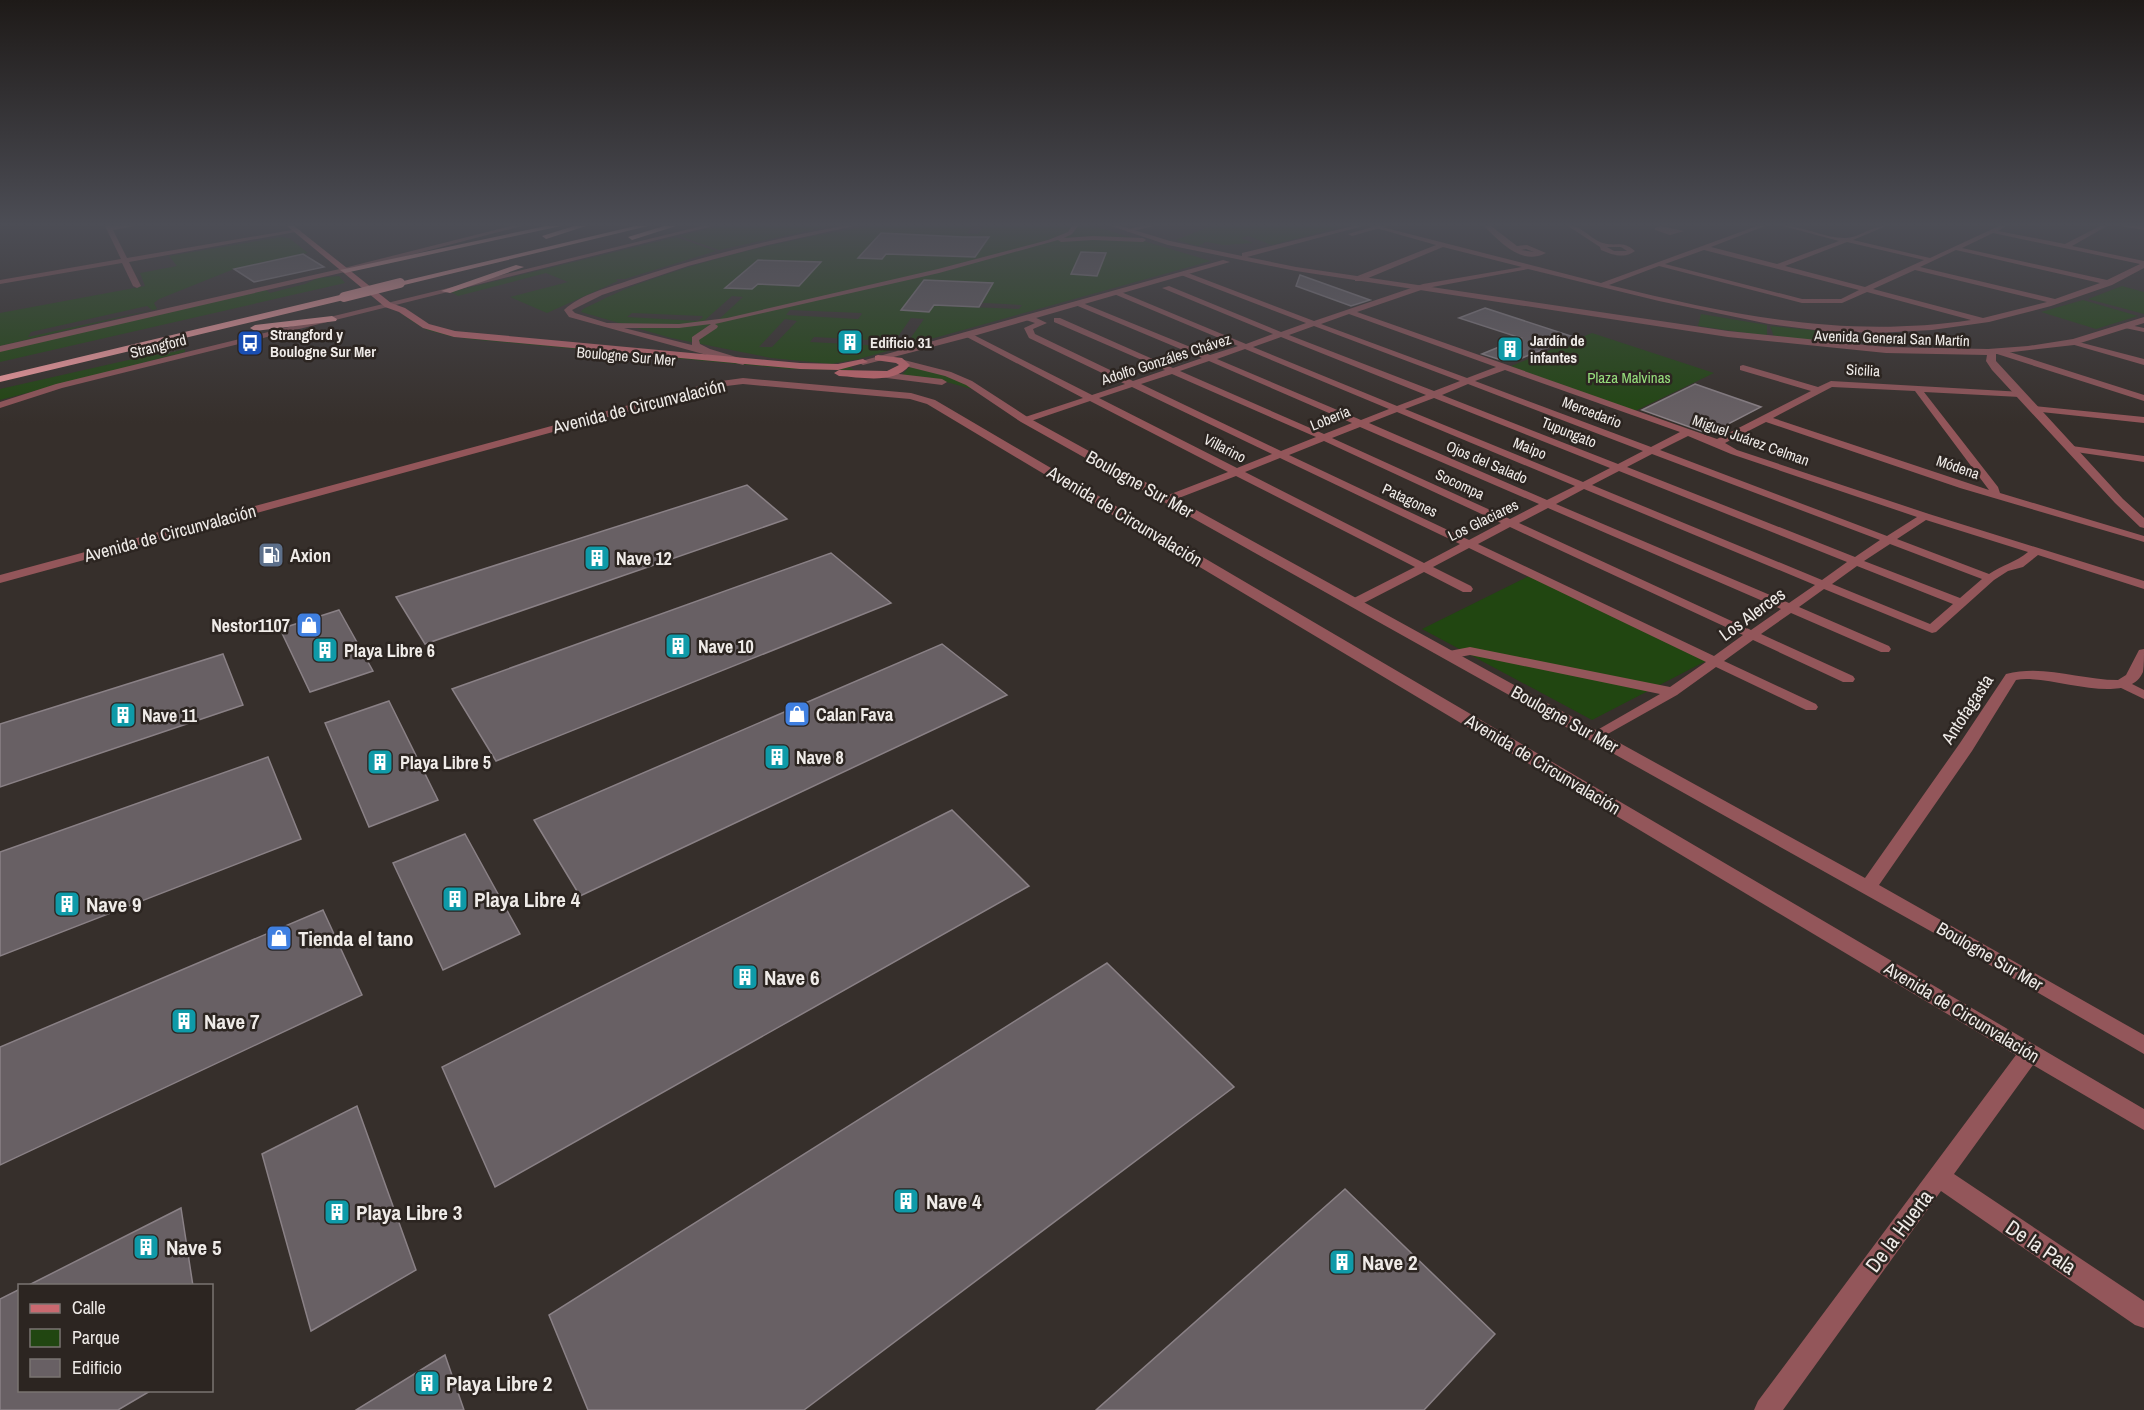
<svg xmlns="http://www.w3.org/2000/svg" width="2144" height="1410" font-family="'Archivo Narrow',sans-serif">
<rect width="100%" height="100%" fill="#362f2b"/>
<g fill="#214611" fill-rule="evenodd">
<path d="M719,226h111l-111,24 -40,-14z"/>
<path d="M871,226h101l-5,7 11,1 5,-8h110l118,35 -352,98 -28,5 -60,-6 -100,-20 -90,-26 2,-3c21,-10 42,-21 64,-28 72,-26 149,-43 224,-55zM732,296l11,1 -26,24 -12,-1zM950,301l71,4h1l-3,4 -71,-3zM790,310l71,3 1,1 -4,5 -72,-4zM632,313l70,3 1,1 -5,4 -71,-4zM911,318l13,1 -19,27 -13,-1zM785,319l12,2 -25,26h-13zM814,337l75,4h1l-4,5 -76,-4z"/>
<path d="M1211,226h134l-73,19 -24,-9 -7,2 12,5 -29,2 -18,-3 -8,4 -22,-6z"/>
<path d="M281,237l8,1 19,15 -74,16 -75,30 -5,4 3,6 -157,37v-33l145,-27 -5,-13 37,-7 -8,-10zM147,306l5,4 -124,27 3,-5z"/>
<path d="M676,237l40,14 -91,28h-9l2,2 -71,32 -37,-16 58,-15 -22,-9 -88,23 -7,-4z"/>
<path d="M339,276l6,7 -345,79v-12l266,-60 4,3 35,-9 13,-6z"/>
<path d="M2122,286l22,6v22l-56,-15z"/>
<path d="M2083,300l55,16 -42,13 -55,-17z"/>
<path d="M396,312l31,18 26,7 328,30h68l5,3 -63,-1 -323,-30c-28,-4 -47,-13 -72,-27z"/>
<path d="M1701,314l66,11v11l-69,-10z"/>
<path d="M1770,326l71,7 6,11 -73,-7z"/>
<path d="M1592,333l122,40 -79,38 -126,-44z"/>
<path d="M185,349v3l-185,48v-11l155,-35 5,1z"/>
<path d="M910,366l38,9 31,16 -47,-13 -30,-3z"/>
<path d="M1529,576l177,85 -114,59 -170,-91z"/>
</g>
<g fill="#686064" stroke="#8a8186" stroke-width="1.5">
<path d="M881,233l83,4h25l-14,20 -89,-3 -4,5 -24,-1z"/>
<path d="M1081,252l25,1 -9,23 -26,-2z"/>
<path d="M303,254l21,13 -70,15 -20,-13z"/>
<path d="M758,260l63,2 -22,24 -41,-2 -6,5 -27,-1z"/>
<path d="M1300,275l70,25 -19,6 -55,-20z"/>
<path d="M924,280l69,3 -14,24 -45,-2 -5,7 -28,-2z"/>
<path d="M1485,308l89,29 -57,23 -9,-3 -7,3 -19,-6 39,-16 -62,-20z"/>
<path d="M1695,384l66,23 -52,27 -67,-24z"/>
<path d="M747,485l40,34 -362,125 -29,-47z"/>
<path d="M831,553l60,50 -395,158 -44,-72z"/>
<path d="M339,610l34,61 -63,21 -30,-63z"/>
<path d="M942,644l65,51 -427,201 -46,-76z"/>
<path d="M223,654l20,51 -243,82v-63z"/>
<path d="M389,701l49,99 -69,27 -44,-104z"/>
<path d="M268,757l33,82 -301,117v-104z"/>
<path d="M952,810l77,76 -534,301 -53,-120z"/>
<path d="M465,834l55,100 -77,36 -50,-107z"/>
<path d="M323,910l39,85 -362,170v-118z"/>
<path d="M1107,963l127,124 -430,323h-216l-39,-95z"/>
<path d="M357,1106l59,164 -105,61 -49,-177z"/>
<path d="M1345,1189l150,145 -71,76h-328z"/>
<path d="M181,1208l12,78h-166z"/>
<path d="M20,1289v101h132l-34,20h-118v-111z"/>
<path d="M445,1355l19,55h-108z"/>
</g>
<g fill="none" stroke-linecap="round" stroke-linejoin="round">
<path stroke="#524b47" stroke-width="10" stroke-dasharray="10 5" stroke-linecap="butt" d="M159,351l15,-4"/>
<g fill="#93565a" fill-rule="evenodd">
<path d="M105,226h29l-21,4 14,28 171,-29 3,2 -172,31 12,24 -4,2 -4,-2 -11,-23 -122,21v-4l121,-21z"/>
<path d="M843,226h11l-86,19 -80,21 -86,29 -30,15 3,3 32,10 72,1 48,-6 211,-49 110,-29 20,-8 4,-6h6l-6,8 -8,4 29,-2 50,2 3,2 -3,2 -50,-2 -32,2 -3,-2 -119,33 -224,51 3,2 -1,2 -18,12 1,4 10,5 36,11 1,2 -4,3 -174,-48 -5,-7c17,-16 44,-22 66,-30 70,-23 140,-41 213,-54zM711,324l-19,13v8l-68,-17h55z"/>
<path d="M1142,226h12l-26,6 -3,-2z"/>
<path d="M1369,226h9l223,57 156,-57h8l-54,21 66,17 62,-23 -56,-15c21,0 41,12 62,12 14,0 26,-12 41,-12l-33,14 77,18 69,-32h7l-8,5 67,13 35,-18h7l-35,20 72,15v7l-32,17 -61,21 -62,16 -57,8 -55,3 -54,-2 -54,-7 -110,-23 -131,-32 -101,19 -70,24 360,127 94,-48 -71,-21v-4l3,-1 75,22 13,-6 192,11v4l-3,1 -96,-5 74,95 2,6 144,43v6l-184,-54 -194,-66 -41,21 12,7 192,64 215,67v8l-106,-34 -15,12 -15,4 -14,9 -58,52 -4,1 -108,-44 -25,18 90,39 2,3 -2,3h-8l-90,-39 -30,21 92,42 2,3 -2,3h-10l-90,-42 -29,21 92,43 2,3 -2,3h-10l-90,-43 -39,28 -80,45 -7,-4 2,-3 68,-39 -190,-39 -21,4 -6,-4 1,-3 26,-5 200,40 36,-25 -237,-114 -36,19 38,19 2,3 -2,3h-8l-39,-20 -64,33h-8l-2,-3 2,-3 63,-32 -179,-91 -65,25h-8v-4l65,-25 -138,-71 -62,21h-6v-4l61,-20 -120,-63 7,-2 122,62 33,-11 -96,-46 -5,-10 11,-5 -9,-3v-4h6l15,7 -14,6 2,5 98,47 32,-11 -111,-48v-4h6l113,50 29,-10 -129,-54 7,-2 130,53 28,-9 -124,-52 7,-2 125,52 27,-10 -111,-46 7,-2 112,46 25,-9 -125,-48 7,-2 126,48 109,-37 99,-17 -79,-20 -82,34h-6v-4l81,-32zM1993,233l147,31 -33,16 -145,-32zM1847,242l77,18 -59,27 -80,-21zM1704,250l155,40 -18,9h-39l-137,-35zM1956,250l144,33 -45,16 -135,-32zM1659,266l143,37h40l25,-11 104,28c-128,19 -239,-5 -362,-35zM1915,270l132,32 -64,16 -110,-29zM1349,314l147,53 -29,11 -146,-54zM1314,326l146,55 -26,10 -145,-56zM1281,337l145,58 -29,11 -144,-59zM1245,349l144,60 -28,11 -144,-61zM1209,361l143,62 -28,11 -144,-63zM1505,370l175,62 -29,15 -176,-66zM1172,374l144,63 -35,14 -140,-67zM1468,384l175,67 -25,13 -176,-69zM1132,387l140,67 -35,14 -138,-70zM1832,387l83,4 74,99 -216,-72zM1434,398l176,70 -27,14 -178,-73zM1397,412l178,74 -28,14 -178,-77zM1360,427l179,77 -29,15 -178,-81zM1688,436l43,18 186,63 -30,19 -227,-86zM1324,441l177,82 -32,17 -180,-85zM1652,454l228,86 -25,17 -228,-90zM1280,458l180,86 -36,19 -179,-91zM1619,471l228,91 -25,18 -230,-95zM1584,489l231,96 -26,18 -233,-99zM1548,508l233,101 -30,21 -232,-107zM1926,520l102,32c-12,10 -26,13 -39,22l-92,-35zM1510,527l233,108 -29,21 -236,-112zM1890,544l92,35 -22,19 -96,-37zM1857,566l96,38 -23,20 -98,-40z"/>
<path d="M1484,226h7l26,20 10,-1 19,8c-24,13 -46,-11 -62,-27zM1526,249l8,3 -13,-2z"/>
<path d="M1568,226c14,-1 22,13 35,17 14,4 19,-3 32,8 -10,8 -23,4 -34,-1l-1,-3zM1607,247h14l6,4h-13z"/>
<path d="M1660,226l24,5 -14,4 -15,-5v-2z"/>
<path d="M2125,324l19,4v4l-19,-4z"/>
<path d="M2071,340l73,19v6l-73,-21z"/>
<path d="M1994,349h6l144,46v6l-150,-48z"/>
<path d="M2034,406l110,11v6l-113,-12 -2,-2z"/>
<path d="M2072,446l72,10v6l-75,-11 -2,-2z"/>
<path d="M2124,680l20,10v9l-25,-12 -2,-3 2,-3z"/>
</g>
<g fill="#93565a" fill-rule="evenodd">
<path d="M511,226h11l-177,46 -345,80v-6l344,-78z"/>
<path d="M702,226h11l-651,162 -62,20v-6l56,-18z"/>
<path d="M1111,226h10l49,15 72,15v-3l111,-27h10l-116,31 49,10 432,64 158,16 102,2 40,-3 45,-7 71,-22v6l-70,22 -78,9v7l127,138 21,19v10l-4,-1 -25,-24 -123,-133 -6,-9 1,-6 -101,-2 -158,-16 -432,-66 -128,-26z"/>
<path d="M1376,226h11l-35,10 -4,-2z"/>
<path d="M2120,226h24v4z"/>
<path d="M1223,260l7,2 -260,75 -107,28 -5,-3z"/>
<path d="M904,360l47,12 21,9 57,37 836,460 95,-135 46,-69c38,-10 74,6 112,6l8,-5 13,-25 5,-1c0,7 0,16 -1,23 -16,37 -94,1 -127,8l-44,71 -93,134 265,150v19l-201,-116 -922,-516 -55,-37 -21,-9 -44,-11v-4z"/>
<path d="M882,372l60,7 5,3 -5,3 -63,-8 -2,-2z"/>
<path d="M743,378l168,15 24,7 1209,709v21l-111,-65 -79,109 190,127v27l-9,-3 -194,-134 -158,219h-29l4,-9 258,-346 -1089,-651 -17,-5 -167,-15 -25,3 -718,196v-8l714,-193z"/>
</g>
<g fill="#c96970" fill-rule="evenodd">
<path d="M287,226h7l97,77 14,5 24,16 26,7 345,32 38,1 25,-5 5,3 -30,8 -38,-1 -346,-32 -31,-9 -24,-16 -14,-5z"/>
<path d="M878,355l24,3 8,7c-16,20 -49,12 -71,11l-5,-3 5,-3 48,1 12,-6 -3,-2 -21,-3v-4z"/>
</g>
<g fill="#f69da0" fill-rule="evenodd">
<path d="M546,226h15l-216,47 -5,-3z"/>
<path d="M574,226h12l-40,13 -4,-3z"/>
<path d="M635,226h13l-248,60 -5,-3z"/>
<path d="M664,226h12l-44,14 -4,-3z"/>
<path d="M516,265l8,2 -74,26 -9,-2z"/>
<path d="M344,294l5,3 -1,2 -348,83v-6z"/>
<path d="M332,316l5,3 -1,2 -81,10 -5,-3 5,-3z"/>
</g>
<path stroke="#f69da0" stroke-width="10" d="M344,297l56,-14"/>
</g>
<linearGradient id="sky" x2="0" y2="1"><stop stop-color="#1e1a18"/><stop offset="0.53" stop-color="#4c4d55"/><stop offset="1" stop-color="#4c4d55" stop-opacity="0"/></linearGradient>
<rect width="2144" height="423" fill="url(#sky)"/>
<defs>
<g id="building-square" transform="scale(1.35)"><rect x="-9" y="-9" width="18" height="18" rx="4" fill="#0f9aa8" stroke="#2c2521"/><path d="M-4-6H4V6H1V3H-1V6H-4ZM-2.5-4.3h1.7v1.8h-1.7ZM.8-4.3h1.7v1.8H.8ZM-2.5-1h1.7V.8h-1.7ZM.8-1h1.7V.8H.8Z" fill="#fff"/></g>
<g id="bus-square" transform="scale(1.35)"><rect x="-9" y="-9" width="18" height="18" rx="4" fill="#1a4fb4" stroke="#2c2521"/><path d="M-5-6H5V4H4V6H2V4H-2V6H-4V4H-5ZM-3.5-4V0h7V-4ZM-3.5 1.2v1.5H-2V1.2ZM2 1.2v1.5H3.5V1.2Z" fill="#fff"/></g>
<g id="fuel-square" transform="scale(1.35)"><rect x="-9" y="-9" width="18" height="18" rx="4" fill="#5c6f8a" stroke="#2c2521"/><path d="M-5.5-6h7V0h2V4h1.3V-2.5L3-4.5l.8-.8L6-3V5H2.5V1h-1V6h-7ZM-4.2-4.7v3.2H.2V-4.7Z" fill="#fff"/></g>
<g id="shop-square" transform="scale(1.35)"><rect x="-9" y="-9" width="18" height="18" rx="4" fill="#3f7fe0" stroke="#2c2521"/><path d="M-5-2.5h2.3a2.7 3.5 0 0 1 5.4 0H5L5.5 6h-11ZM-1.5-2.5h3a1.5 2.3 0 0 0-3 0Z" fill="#fff"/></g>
</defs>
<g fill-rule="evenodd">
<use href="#building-square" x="850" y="342"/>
<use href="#bus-square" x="250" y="343"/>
<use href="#building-square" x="1510" y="349"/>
<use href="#fuel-square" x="271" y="555"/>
<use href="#building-square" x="597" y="558"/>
<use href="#shop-square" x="309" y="625"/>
<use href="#building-square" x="678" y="646"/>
<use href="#building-square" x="325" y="650"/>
<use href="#shop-square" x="797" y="714"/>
<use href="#building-square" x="123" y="715"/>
<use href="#building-square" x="777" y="757"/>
<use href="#building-square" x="380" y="762"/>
<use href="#building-square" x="455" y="899"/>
<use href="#building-square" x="67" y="904"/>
<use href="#shop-square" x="279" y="938"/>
<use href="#building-square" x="745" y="977"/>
<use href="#building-square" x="184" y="1021"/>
<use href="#building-square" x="906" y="1201"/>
<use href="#building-square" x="337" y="1212"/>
<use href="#building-square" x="146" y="1247"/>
<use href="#building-square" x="1342" y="1262"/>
<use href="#building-square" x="427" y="1383"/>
</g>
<g text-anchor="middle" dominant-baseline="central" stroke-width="5" stroke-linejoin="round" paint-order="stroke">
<g font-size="15" font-weight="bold" fill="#efebe8" stroke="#2c2521" text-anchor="start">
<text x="270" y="334">Strangford y<tspan x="270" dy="17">Boulogne Sur Mer</tspan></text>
<text x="1530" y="340">Jardín de<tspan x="1530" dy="17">infantes</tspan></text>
<text x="870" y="342">Edificio 31</text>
</g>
<g font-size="15" fill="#efebe8" stroke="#2c2521">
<text transform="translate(1892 338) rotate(2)">Avenida General San Martín</text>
<text transform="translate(158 346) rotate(-14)">Strangford</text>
<text transform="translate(626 356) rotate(5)">Boulogne Sur Mer</text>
<text transform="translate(1166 359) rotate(-18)">Adolfo Gonzáles Chávez</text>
<text transform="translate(1863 370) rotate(3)">Sicilia</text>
<text transform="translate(1592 412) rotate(21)">Mercedario</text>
<text transform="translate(1330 418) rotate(-22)">Lobería</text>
<text transform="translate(1569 432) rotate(22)">Tupungato</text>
<text transform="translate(1751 440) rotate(20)">Miguel Juárez Celman</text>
<text transform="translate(1225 448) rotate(27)">Villarino</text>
<text transform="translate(1530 448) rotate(22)">Maipo</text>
<text transform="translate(1487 462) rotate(23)">Ojos del Salado</text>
<text transform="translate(1958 467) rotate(19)">Módena</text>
<text transform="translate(1460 484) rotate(25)">Socompa</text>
<text transform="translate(1410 500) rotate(25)">Patagones</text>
<text transform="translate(1483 520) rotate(-26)">Los Glaciares</text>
</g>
<g font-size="15" fill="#97df7d" stroke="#2c2521">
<text x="1629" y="377">Plaza Malvinas</text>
</g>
<g font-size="18" fill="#efebe8" stroke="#2c2521">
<text transform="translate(639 406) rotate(-14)">Avenida de Circunvalación</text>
<text transform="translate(1140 484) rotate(29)">Boulogne Sur Mer</text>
<text transform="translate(1125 516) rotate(31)">Avenida de Circunvalación</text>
<text transform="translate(170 533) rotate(-15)">Avenida de Circunvalación</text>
<text transform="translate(1752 614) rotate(-36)">Los Alerces</text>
<text transform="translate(1967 709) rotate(-57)">Antofagasta</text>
<text transform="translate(1565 719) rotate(29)">Boulogne Sur Mer</text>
<text transform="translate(1543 764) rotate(31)">Avenida de Circunvalación</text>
<text transform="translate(1990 956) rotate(30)">Boulogne Sur Mer</text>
<text transform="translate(1962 1012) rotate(31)">Avenida de Circunvalación</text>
</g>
<g font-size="18" font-weight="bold" fill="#efebe8" stroke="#2c2521" text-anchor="start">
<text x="290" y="555">Axion</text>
<text x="616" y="558">Nave 12</text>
<text x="290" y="625" text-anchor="end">Nestor1107</text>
<text x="698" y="646">Nave 10</text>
<text x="344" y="650">Playa Libre 6</text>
<text x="816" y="714">Calan Fava</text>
<text x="142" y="715">Nave 11</text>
<text x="796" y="757">Nave 8</text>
<text x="400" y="762">Playa Libre 5</text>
</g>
<g font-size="21" font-weight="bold" fill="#efebe8" stroke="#2c2521" text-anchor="start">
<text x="474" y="899">Playa Libre 4</text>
<text x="86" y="904">Nave 9</text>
<text x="298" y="938">Tienda el tano</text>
<text x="764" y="977">Nave 6</text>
<text x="204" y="1021">Nave 7</text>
<text x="926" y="1201">Nave 4</text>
<text x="356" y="1212">Playa Libre 3</text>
<text x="166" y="1247">Nave 5</text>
<text x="1362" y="1262">Nave 2</text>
<text x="446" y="1383">Playa Libre 2</text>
</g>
<g font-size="21" fill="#efebe8" stroke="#2c2521">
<text transform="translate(1899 1231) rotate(-53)">De la Huerta</text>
<text transform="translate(2041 1247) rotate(34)">De la Pala</text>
</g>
</g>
<rect x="18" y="1284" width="195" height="108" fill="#2c2521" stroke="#7a7471" stroke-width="1.5"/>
<rect x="30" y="1304" width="30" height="9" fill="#c96970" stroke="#7a7471" stroke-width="1.5"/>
<text x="72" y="1314" font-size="18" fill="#efebe8">Calle</text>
<rect x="30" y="1329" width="30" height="18" fill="#214611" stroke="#7a7471" stroke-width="1.5"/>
<text x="72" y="1344" font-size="18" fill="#efebe8">Parque</text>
<rect x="30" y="1359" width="30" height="18" fill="#686064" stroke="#7a7471" stroke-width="1.5"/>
<text x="72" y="1374" font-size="18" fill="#efebe8">Edificio</text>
</svg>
